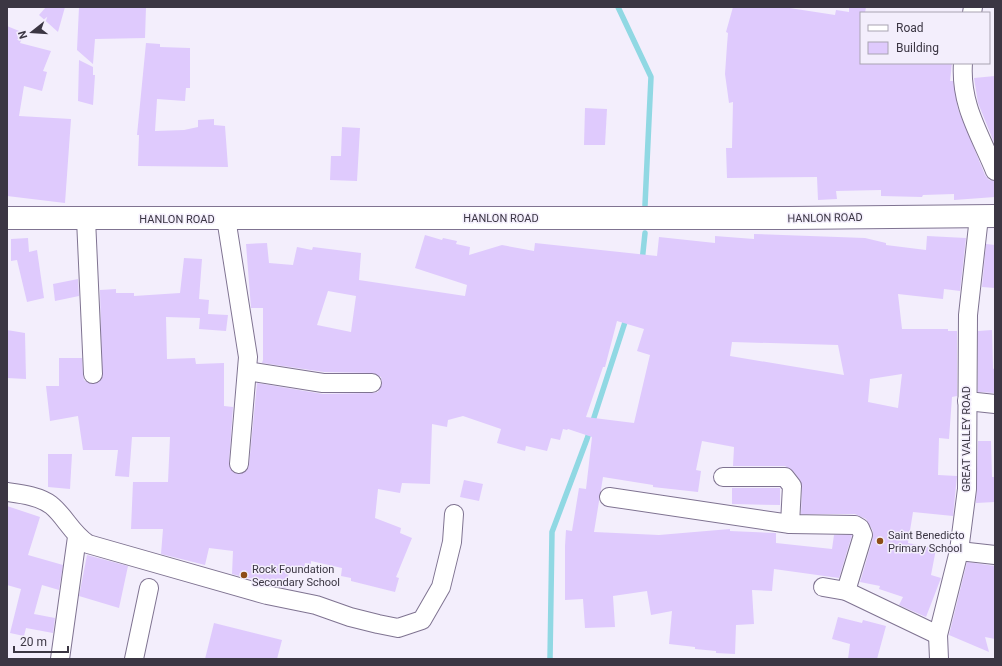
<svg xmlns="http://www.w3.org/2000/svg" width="1002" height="666" font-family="Roboto,sans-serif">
<rect width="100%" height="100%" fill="#f3eefc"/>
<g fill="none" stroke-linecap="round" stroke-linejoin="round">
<g stroke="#90d8e3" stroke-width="5.5">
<path d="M618,7l33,70 -6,128"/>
<path d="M642,262l3,-29"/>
<path d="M550,659l2,-127 35,-93 40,-123"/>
</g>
</g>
<g fill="#dfcafd" fill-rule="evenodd">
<path d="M46,7h19l-7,25 -19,-17z"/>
<path d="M79,7h67l-1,31 -50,1 -2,25 -16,-14z"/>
<path d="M733,7h50l52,8 1,-5 13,2v-5h17l-1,6h-4v50h91l-2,18h3l5,28 27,66 4,5 6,1v16l-41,3v-6l-31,1 -1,2 -41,-1v-6l-45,1 1,8 -19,1 -1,-23 -90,1 -1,-30h6l1,-46 -4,1 -4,-29 2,-29 1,-12 -2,-1z"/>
<path d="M7,26l17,7 -4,10 31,8 -8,20 4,1 -5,19 -18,-5 -5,30 52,3 -6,84 -58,-7z"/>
<path d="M146,43l14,1v3l30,1v40h-4l-1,13 -28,-2 -2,32 29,-1 14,-3v-7l16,-1v6l11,1 3,41 -90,-1 1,-31h-2z"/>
<path d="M79,60l14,7v8h2l-2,30 -15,-4z"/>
<path d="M995,76v69l-17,-42 -4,-25z"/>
<path d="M585,108l22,1 -2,36h-21z"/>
<path d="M342,127l18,1 -3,53 -27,-1 1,-24h10z"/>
<path d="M754,234l111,4 21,5v2l40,5 1,-14 39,2 -6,53 -16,-2 -1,10 -45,-5 4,35h46v2h9v65l-5,1 -3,42 -10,-1 -1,37 19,1 -4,40 -40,-4 -5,31 28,6 -5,26 10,3 -15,39 -27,-12 4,-8 -24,-8 1,-3 -20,-4 13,-44v-7l-7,-12 -11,-5h-54l1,-28 -2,-6 -7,-9 -8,-5h-52l1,-19 -32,-6 -6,29 5,1 -3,21 -45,-5v-2l-50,-8 -9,55 65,3 71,-6v2l46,2v10l56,6 2,-14h18l-13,43 -65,-9 -2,22 -20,-1 2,34 -18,1 -1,29 -19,-1v-2l-21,-2v-2l-26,-3 3,-33 -21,4 -4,-24 -34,5 2,31 -30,1 -2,-29 -18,1v-54l1,-16 6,1 7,-43 7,1 6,-52 -24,-8 -1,1 -4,-1 -3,11 -9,-2 -4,13 -21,-5 -1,5 -28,-8 4,-14 -38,-13 -15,4 -1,7 -15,-3 -2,60 -28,-1 -2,10 -22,-4 -3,29 26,10 -1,5 12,5 -16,39 3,1 -4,14 -44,-11v-3l-10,-2 1,-8 -31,-7v3l-6,-1 -2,11 -14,-2 -3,16 -23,-5 1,-4 -17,-1 -15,-4 1,-23 -24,-3 -4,17 -44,-11 2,-25h-32l2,-47h35l2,-45h-38l-3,40 -14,-1 3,-26h-35l-5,-34 -28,5 -4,-35h13v-28h23l1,17 1,5 5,3h9l4,-5 -2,-88 16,-1v4h18v3l46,-3 4,-35 18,1 -3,40 10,1 -1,14 20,1 -2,16 -27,-2 1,-11 -34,-1 1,42 28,-1 1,6 28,-1v43l9,1 -4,57 4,8 6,2 8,-4 2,-5 8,-82 66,11 49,-1 6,-1 4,-9 -1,-6 -9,-4 -48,-1 -62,-9 1,-3v-52h-12l-5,-64 21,-1 2,20 24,2 4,-18 15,3 1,-3 48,6 -2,27 106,16 2,-11 -52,-17 10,-33 17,5 1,-2 14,3 -1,3 14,3 -1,8 33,-10 32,6 1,-8 122,13 2,-19 56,6v-7l39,3zM328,291l28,5 -5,36 -34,-7zM617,321l27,8 -7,22 13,4 -16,68 -48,-6 17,-50h2zM732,342l106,3 6,30 -114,-19zM902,374l-4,34 -30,-6 2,-23z"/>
<path d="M28,238l1,14 8,-2 7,48 -17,4 -10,-42 -6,1v-22z"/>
<path d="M986,244l9,1v43l-13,-1z"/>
<path d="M78,279l1,17 -24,5 -2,-17z"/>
<path d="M7,330l18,3 1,46 -19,-1z"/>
<path d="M992,330l1,39 2,-1v25l-17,-1v-61z"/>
<path d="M978,441h13l1,36h3v25l-19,1z"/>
<path d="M48,454h24l-2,35 -22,-2z"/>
<path d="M464,480l19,4 -4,17 -19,-4z"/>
<path d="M732,488h48v17l-48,-1z"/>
<path d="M7,506l33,11 -12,38 35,10 -4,25 -17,-5 -8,29 21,4 -2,15 -27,-5 -2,8 -14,-3 11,-44 -14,-4z"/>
<path d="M87,555l41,11 -9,42 -40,-12z"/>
<path d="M967,562l28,4v73l-10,-2 4,15 -40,-17z"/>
<path d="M838,617l24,6 1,-3 23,6 -9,33h-29l2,-15 -18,-5z"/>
<path d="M214,623l68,17 -5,19h-72z"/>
</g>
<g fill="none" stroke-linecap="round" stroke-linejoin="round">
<g stroke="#7f7391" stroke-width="20">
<g id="minor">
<path d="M972,13l1,-6"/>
<path d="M963,63c-3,42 17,71 32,108"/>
<path d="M226,218l22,139 -9,107"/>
<path d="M86,219l7,155"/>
<path d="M247,371l76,12h49"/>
<path d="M967,401l28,3"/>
<path d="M723,477h62l7,9 -2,38"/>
<path d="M7,492c14,2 32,4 44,13 14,11 20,28 37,39l179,51 49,10 34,12 28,7 20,4 24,-8 19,-33 11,-45 2,-28"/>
<path d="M609,497l181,27 65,1 5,3 3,7 -17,56"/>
<path d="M959,551l36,4"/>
<path d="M823,587l23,4 92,44"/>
<path d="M60,659l17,-122"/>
<path d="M134,659l15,-71"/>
<path d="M939,659l-1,-24 21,-84 8,-62 1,-174 11,-98"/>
</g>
</g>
<g stroke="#7f7391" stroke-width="24">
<path id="major" d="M7,218h782l206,-2"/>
</g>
<use href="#minor" stroke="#fff" stroke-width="18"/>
<use href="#major" stroke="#fff" stroke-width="22"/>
</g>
<g fill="#8d4d16" stroke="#f3eefc" stroke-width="1.5">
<circle cx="880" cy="541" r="4"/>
<circle cx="244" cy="575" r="4"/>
</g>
<g text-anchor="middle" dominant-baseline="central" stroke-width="3" stroke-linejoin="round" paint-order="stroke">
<g font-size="11" fill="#3b3643" stroke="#f3eefc">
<text x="501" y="218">HANLON ROAD</text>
<text transform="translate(825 218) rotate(-1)">HANLON ROAD</text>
<text x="177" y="219">HANLON ROAD</text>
<text transform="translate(966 439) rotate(-90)">GREAT VALLEY ROAD</text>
</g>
<g font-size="11" fill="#3b3643" stroke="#f3eefc" text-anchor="start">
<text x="888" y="535">Saint Benedicto<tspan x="888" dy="13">Primary School</tspan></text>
<text x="252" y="569">Rock Foundation<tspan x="252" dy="13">Secondary School</tspan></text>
</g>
</g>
<rect width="1002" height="666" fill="none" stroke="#3b3643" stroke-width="16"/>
<rect x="860" y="12" width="130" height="52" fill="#f3eefc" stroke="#a9a4b2"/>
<rect x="868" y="25" width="20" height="6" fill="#ffffff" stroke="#a9a4b2"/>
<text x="896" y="32" font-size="12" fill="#3b3643">Road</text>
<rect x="868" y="42" width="20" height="12" fill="#dfcafd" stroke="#a9a4b2"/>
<text x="896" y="52" font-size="12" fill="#3b3643">Building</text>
<g transform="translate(32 32) rotate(253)" stroke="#f3eefc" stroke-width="3" paint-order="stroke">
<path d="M0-3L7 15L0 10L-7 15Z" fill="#3b3643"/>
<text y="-6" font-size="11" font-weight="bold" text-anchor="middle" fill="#3b3643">N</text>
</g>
<path d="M14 646v6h54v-6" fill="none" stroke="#3b3643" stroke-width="2"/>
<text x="20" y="646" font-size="12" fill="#3b3643" stroke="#f3eefc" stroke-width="3" paint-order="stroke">20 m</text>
</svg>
